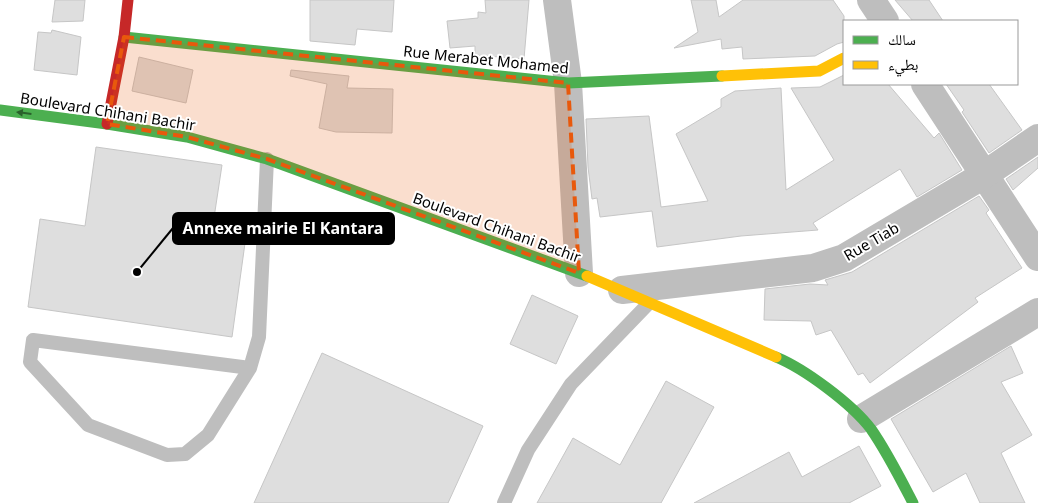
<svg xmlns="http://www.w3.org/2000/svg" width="1038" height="503" font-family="'Noto Sans','Noto Naskh Arabic',sans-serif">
<rect width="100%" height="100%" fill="#fff"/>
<g fill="#dedede" stroke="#c6c6c6">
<path d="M55,0h30l-2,21 -31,1z"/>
<path d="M310,0h84l-2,32 -35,-3 -2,16 -45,-4z"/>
<path d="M485,0h44l-5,59 -49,-4v-9l-25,2 -3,-27 31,-3v-6l8,1z"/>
<path d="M691,0h25l3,17 24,-17h90l11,16v26l-7,2 -22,12 -72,3 -1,-12 -20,2 -1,-10 -47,9 24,-16z"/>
<path d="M895,0h34l14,21h-30z"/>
<path d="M52,30l29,7 -4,38 -43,-5 4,-38 13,1z"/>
<path d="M139,57l54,13 -7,33 -54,-12z"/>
<path d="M291,70l58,6 -2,12 46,1 -1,44 -56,-1 -17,-4 8,-44 -37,-8z"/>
<path d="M844,75v9h44l46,54 5,-5 23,37 -45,27 -17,-28 -87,54 5,7 -77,6 -84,11 -5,-36 -52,6 -3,-19 -5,1 -4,-32 -2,-48 63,-3 12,91 47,-6 -32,-67 45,-27v-8l14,-8 46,-3 5,102 48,-30 -43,-72 29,-1z"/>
<path d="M946,84h43l33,46 -33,23 -27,-41 2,-2z"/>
<path d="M96,147l126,18 -10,66 34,5 -14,101 -204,-30 12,-88 45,7z"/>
<path d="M1038,157v11l-25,22 -7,-11z"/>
<path d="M979,196l10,14 -3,3 36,55 -47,30 3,4 -108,81 -7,-10 -5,2 -27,-45 -15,5 -5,-14 -47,-1 1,-31 45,-5 18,1 -3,-5 27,-8z"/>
<path d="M532,295l46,21 -22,48 -46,-20z"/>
<path d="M1011,346l12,27 -22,9 31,53 -31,18 24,50h-45l-14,-30 -33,19 -42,-73z"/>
<path d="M322,353l161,73 -35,77h-194z"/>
<path d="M666,381l48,26 -53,96h-124l36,-65 47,27z"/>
<path d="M859,446l22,40 -32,17h-155l95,-51 13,25z"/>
</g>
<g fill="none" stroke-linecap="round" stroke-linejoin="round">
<g stroke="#bebebe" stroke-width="14">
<path d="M250,368l-217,-28 -3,22 58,63 79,30 18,-1 23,-19 42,-67 9,-31 8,-178"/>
<path d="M504,503l24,-53 43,-66 79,-82"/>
</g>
<g stroke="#bebebe" stroke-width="28">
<path d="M557,0l11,83 11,190"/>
<path d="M871,0l14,21"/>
<path d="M925,84l113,173"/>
<path d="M622,290l191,-22 31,-10 140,-83 54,-37"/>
<path d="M861,419l177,-107"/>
</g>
<g stroke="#4caf50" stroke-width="11">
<path d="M124,37l444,46 154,-7"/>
<path d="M0,110l107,14 80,13 80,22 320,117"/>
<path d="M776,357c29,12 76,47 95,72 16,23 29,49 42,74"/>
</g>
<g stroke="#ffc107" stroke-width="11">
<path d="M722,76l97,-5 25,-13"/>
<path d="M587,276l189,81"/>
</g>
<path stroke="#c62828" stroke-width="11" d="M107,124l17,-87 4,-37"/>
</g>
<defs><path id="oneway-solid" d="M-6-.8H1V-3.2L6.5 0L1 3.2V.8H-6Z" transform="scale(1.25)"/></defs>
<use fill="#2a602c" href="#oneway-solid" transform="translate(24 113) rotate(-173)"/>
<path fill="#e8590c" fill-opacity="0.2" stroke="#e8590c" stroke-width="4" stroke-dasharray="10 6" stroke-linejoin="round" d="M124,37l444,46 11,190 -312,-114 -80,-22 -80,-13z"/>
<g text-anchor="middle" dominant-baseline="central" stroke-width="4" stroke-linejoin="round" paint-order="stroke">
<g font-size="15" fill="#000" stroke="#fff">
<text transform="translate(486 59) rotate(6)">Rue Merabet Mohamed</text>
<text transform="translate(108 111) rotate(9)">Boulevard Chihani Bachir</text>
<text transform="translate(497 227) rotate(20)">Boulevard Chihani Bachir</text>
<text transform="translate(871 241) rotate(-30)">Rue Tiab</text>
</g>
</g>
<path fill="none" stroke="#000" stroke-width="2" d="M137 272L173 228"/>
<circle fill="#000" stroke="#fff" stroke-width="2" cx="137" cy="272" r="5"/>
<rect fill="#000" stroke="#000" stroke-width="2" x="173" y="213" width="221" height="31" rx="5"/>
<g font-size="16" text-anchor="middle" font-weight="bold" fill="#fff">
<text x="283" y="234">Annexe mairie El Kantara</text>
</g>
<rect x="843" y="20" width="175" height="65" fill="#ffffff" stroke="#999999"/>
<rect x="853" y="36" width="25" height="8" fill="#4caf50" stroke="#999999"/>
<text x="888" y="45" font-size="15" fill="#000000">سالك</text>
<rect x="853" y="61" width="25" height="8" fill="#ffc107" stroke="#999999"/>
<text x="888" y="70" font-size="15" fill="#000000">بطيء</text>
</svg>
